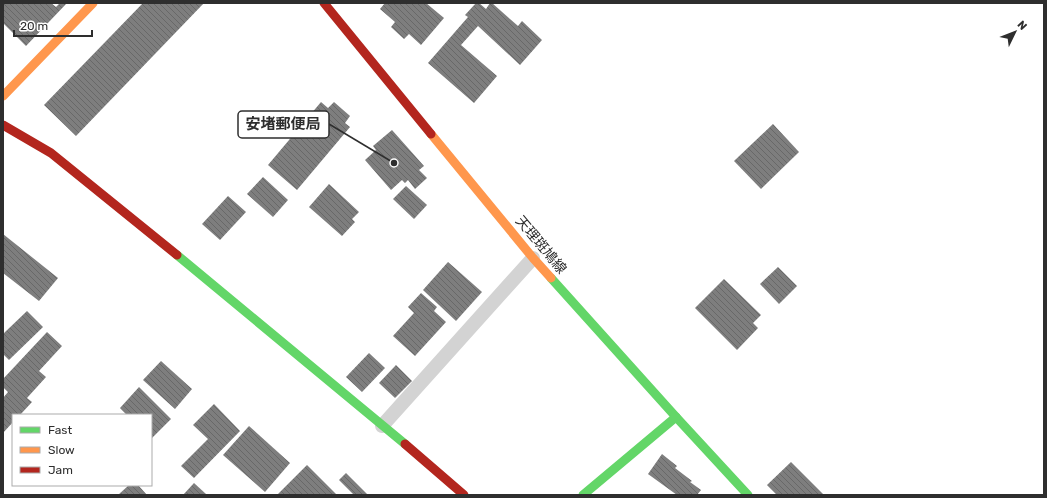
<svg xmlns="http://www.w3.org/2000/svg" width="1047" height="498" font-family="Rubik,'Noto Sans JP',sans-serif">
<defs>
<pattern id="building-back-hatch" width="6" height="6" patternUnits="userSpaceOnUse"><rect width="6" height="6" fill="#7e7e7e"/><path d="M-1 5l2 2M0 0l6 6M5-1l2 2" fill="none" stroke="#686868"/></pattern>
</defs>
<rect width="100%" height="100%" fill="#fff"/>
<g fill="url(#building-back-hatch)">
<path d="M3,3h48l5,4 4,-4h7l-41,43 -23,-23z"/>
<path d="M143,3h61l-128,133 -32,-31z"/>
<path d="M385,3h41l18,15 -23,27 -12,-11 -5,5 -13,-12 4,-5 -15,-13z"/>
<path d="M476,3h3l7,6 4,-6h2l26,23 4,-5 20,19 -22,25 -42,-39 -17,19 36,31 -23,27 -46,-40 40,-46 -3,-2z"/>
<path d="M321,102l7,6 6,-6 16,14 -5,7 5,4 -53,63 -29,-25z"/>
<path d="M773,124l26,28 -38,37 -27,-28z"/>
<path d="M392,130l32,36 -5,4 8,8 -12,11 -7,-9 -3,3 -3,-3 -11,10 -26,-30 11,-10 -3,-4z"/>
<path d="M263,177l25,23 -15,17 -26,-23z"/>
<path d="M329,184l30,28 -7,7 3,3 -13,14 -33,-29z"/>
<path d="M406,186l21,19 -13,14 -21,-20z"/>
<path d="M228,196l18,16 -26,28 -18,-16z"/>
<path d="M3,234l55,44 -19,23 -36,-28z"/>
<path d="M448,262l34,30 -26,29 -33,-31z"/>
<path d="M778,267l19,19 -18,18 -19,-20z"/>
<path d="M724,279l37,36 -8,8 5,5 -21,22 -42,-42z"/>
<path d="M421,293l16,14 -3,4 12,11 -31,34 -22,-20 21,-23 -6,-6z"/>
<path d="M27,311l16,16 -34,33 -6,-6v-20z"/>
<path d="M47,332l15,14 -23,25 7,6 -19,21 5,4 -12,13h-7v7l-10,11v-35l5,-6 -5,-5v-8z"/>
<path d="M369,353l16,15 -23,24 -16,-15z"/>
<path d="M161,361l31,28 -17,20 -32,-29z"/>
<path d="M396,365l16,16 -17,17 -16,-15z"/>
<path d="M139,387l32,32 -20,20v-24h-24l-7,-7z"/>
<path d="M214,404l26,27 -46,47 -13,-12 27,-27 -15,-14z"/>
<path d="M249,426l41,37 -25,29 -42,-37z"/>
<path d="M662,454l15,12 -2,2 17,13 -2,1 11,8 -4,5h-20l-29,-21z"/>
<path d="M791,462l33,33h-47l-10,-10z"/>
<path d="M307,465l30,30h-60z"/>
<path d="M346,473l22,22h-14l-15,-15z"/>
<path d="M194,483l13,12h-24z"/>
<path d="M129,485h9l9,10h-29z"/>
</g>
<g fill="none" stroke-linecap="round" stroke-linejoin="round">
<path stroke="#d3d3d3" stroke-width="14" d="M382,426l151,-168"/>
<g stroke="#63d668" stroke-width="9">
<path d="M177,255l228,189"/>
<path d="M551,278l125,139 72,78"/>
<path d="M583,495l93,-78"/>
</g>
<g stroke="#ff974d" stroke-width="9">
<path d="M3,96l90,-93"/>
<path d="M431,134l102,124 18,20"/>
</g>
<g stroke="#b3261e" stroke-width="9">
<path d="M324,3l107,131"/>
<path d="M3,125l48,28 126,102"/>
<path d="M405,444l59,51"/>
</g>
</g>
<g text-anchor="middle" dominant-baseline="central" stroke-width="4" stroke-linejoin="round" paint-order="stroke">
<g font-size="14" fill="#2e2e2e" stroke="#fff">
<text transform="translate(541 245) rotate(50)">天理斑鳩線</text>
</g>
</g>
<path fill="none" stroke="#2e2e2e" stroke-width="1.5" d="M394 163L329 124"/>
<circle fill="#2e2e2e" stroke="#fff" stroke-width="1.5" cx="394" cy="163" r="4"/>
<rect fill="#fff" stroke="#2e2e2e" stroke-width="1.5" x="238" y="111" width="91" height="27" rx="4"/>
<g font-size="15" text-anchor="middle" font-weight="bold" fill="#2e2e2e">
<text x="283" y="129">安堵郵便局</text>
</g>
<rect width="1047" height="498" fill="none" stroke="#2e2e2e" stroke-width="8"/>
<rect x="12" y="414" width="140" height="72" fill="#ffffff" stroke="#ababab"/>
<rect x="20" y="427" width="20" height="6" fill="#63d668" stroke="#ababab"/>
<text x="48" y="434" font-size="12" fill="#2e2e2e">Fast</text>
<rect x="20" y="447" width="20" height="6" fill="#ff974d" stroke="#ababab"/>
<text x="48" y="454" font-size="12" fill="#2e2e2e">Slow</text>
<rect x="20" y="467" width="20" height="6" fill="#b3261e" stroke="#ababab"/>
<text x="48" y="474" font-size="12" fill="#2e2e2e">Jam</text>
<g transform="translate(1015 32) rotate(47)" stroke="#ffffff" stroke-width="3" paint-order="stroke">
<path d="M0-3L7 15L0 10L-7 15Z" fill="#2e2e2e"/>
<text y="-6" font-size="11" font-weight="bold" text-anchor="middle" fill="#2e2e2e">N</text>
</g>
<path d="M14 30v6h78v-6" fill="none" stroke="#2e2e2e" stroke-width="2"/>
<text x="20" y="30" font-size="12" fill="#2e2e2e" stroke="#ffffff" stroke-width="3" paint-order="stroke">20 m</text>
</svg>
